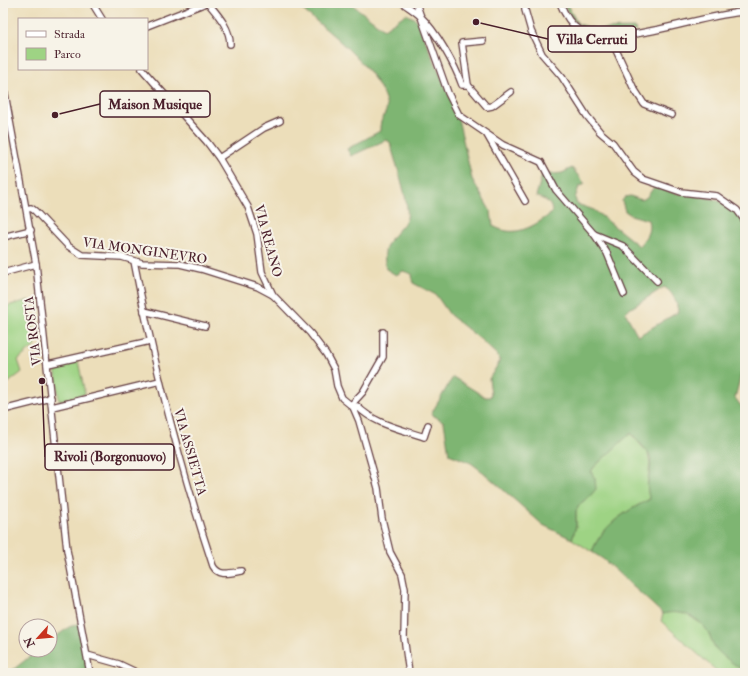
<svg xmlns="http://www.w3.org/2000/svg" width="748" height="676" font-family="'IM FELL Double Pica',serif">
<rect width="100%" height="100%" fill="#f7f3e8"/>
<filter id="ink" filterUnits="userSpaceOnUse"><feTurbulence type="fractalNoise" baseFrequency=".025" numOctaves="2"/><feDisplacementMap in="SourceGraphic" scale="8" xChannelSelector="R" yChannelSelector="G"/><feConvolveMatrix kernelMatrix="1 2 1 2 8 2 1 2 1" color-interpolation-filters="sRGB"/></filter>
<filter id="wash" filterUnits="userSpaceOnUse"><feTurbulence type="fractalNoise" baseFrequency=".012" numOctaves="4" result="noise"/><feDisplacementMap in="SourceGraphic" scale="16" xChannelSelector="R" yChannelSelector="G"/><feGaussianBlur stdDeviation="0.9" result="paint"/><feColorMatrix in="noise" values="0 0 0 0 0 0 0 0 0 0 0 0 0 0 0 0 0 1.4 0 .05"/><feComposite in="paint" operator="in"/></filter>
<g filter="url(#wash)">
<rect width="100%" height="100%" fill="#ecdeba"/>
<g fill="#9ed384" stroke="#747958">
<path d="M29,300l7,45 -18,15 4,12 -19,15v-80z"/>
<path d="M78,361l7,33 -26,7 -4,-35z"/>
<path d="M630,433l18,20 2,11 -2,16 2,19c-25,13 -48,26 -58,53l-20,-13 4,-13v-15l4,-7 11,-9 4,-16 -4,-7 3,-5z"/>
<path d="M672,611l15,3 13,9 8,8 7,17 30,25h-26l-58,-52 2,-7z"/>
</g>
<g fill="#7eb572" stroke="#646a4e" fill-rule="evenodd">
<path d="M294,3h56l34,26 22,-15 10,5 41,95 15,65 19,33 2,14c22,13 41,0 59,-13 0,-11 -7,-13 -16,-17l6,-21 20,-2 10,-5 13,16 -6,3 -4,11 2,6 17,6 45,36c7,-9 12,-14 9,-26l-17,-5 -6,-4 -3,-10 3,-4 5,-1 12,4 5,-3 7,-10c9,3 18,6 27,7 32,5 45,2 64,31v146h-3l-7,27 10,13v261c-9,-7 -21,-14 -29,-23 -4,-5 -5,-12 -8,-17 -9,-15 -28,-23 -45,-18l-60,-55 -11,-7c10,-27 33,-40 58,-53 -8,-14 6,-33 -2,-46 -5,-7 -12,-14 -17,-20l-37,34 -3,5 4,7 1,10 -5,6 -11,9 -4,7v15l-4,13 -29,-14 -60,-53 -12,-9 -22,-9 -5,-32 -13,-8 22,-37 32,20h5l1,-3 -2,-15 11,-18 -3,-6 -17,-16 -30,-24 -14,-20 -23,-12 -1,-9 -9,-3 -7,4 -10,-6c-4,-21 1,-26 14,-41 3,-3 6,-7 7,-10 3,-16 -13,-59 -17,-76l-4,-2 -35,16 -4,-7 33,-18c-1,-15 9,-16 6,-28 -7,-34 -65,-78 -92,-100zM664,287c9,5 13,15 14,25l-40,24 -13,-24z"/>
<path d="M563,3h3l12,21 19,5 38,-1 1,3c-37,3 -55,9 -73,-28z"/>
<path d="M81,623l7,50h-79l29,-23h12v-9l19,-14z"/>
</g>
</g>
<g filter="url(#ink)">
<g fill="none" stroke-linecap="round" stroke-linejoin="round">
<g stroke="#623c40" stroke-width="8">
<g id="minor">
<path d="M92,3l10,16"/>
<path d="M208,3c10,12 22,25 22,41"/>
<path d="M403,3c5,4 12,8 17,13 16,15 35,49 42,69h6l19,22 5,-1 19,-14"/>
<path d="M416,3l32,90 11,22 44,30 38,17 15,28 38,44 29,12 34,35"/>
<path d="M525,3v7l6,21 11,23 20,23 25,39 13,16 13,11 21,29 9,7 38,13 36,4 20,14 8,11"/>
<path d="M560,3c4,10 10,21 19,27 35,21 125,-17 166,-18"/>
<path d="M147,26l59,-23"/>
<path d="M610,37l23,50 11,17 28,11"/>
<path d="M142,69l65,73 12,16 29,49 9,27 5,38 11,23 37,38 16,21 8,15 3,17 5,12 11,9 6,14 19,67 4,31 8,33 12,22 3,15 -1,48 5,36"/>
<path d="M3,83l33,181 31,286 23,123"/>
<path d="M468,85l-6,-42 21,-2"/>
<path d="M487,135l38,66"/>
<path d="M219,158l45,-30 16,-7"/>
<path d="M27,209l4,-1 4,3 33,35 14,9 40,2 20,6 38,1 21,5 57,18 15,8"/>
<path d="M594,234l13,19 17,41"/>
<path d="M3,237l28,-7"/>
<path d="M134,261c20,104 46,205 79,305 6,11 17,7 28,5"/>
<path d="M3,273l33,-9"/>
<path d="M144,311l61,15"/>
<path d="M48,364l102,-23"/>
<path d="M351,405l12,-13 20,-35v-25"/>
<path d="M52,407l108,-26"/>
<path d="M353,407l4,-1c17,18 44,23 67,31l4,-12"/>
<path d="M3,410l48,-12"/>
<path d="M87,655l32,9 19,9"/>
</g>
</g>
<use href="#minor" stroke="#fff" stroke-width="5.5"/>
</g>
</g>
<g text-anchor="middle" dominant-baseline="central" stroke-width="4" stroke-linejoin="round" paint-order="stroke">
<g font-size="13" fill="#4a1f2b" stroke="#f7f3e8">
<text transform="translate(268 241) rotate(75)">VIA REANO</text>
<text transform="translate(145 251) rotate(8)">VIA MONGINEVRO</text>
<text transform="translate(33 331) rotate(-97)">VIA ROSTA</text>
<text transform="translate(190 452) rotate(74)">VIA ASSIETTA</text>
</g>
</g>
<path fill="none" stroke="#4a1f2b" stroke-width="1.5" d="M476 22L548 39M55 115L100 104M42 381L45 457"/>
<g fill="#4a1f2b" stroke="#f7f3e8" stroke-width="1.5">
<circle cx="476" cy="22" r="4"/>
<circle cx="55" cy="115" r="4"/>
<circle cx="42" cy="381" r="4"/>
</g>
<g fill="#f7f3e8" stroke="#4a1f2b" stroke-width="1.5">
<rect x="548" y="26" width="88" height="26" rx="4"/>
<rect x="100" y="91" width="110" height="26" rx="4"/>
<rect x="45" y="444" width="129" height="26" rx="4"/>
</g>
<g font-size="14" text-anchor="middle" font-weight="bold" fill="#4a1f2b">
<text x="592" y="44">Villa Cerruti</text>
<text x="155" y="109">Maison Musique</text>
<text x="110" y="461">Rivoli (Borgonuovo)</text>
</g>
<rect width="748" height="676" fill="none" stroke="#f7f3e8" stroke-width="16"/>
<rect x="18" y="18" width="130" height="52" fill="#f7f3e8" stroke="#b29e9c"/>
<rect x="26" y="31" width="20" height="6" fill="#ffffff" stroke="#b29e9c"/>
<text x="54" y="38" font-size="12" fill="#4a1f2b">Strada</text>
<rect x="26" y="48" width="20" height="12" fill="#9ed384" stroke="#b29e9c"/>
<text x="54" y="58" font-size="12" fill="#4a1f2b">Parco</text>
<g transform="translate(38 638) rotate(243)"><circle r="19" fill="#f7f3e8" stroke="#b29e9c"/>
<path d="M0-3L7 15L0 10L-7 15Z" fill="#c8321e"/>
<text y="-6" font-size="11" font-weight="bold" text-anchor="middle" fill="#4a1f2b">N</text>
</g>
</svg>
